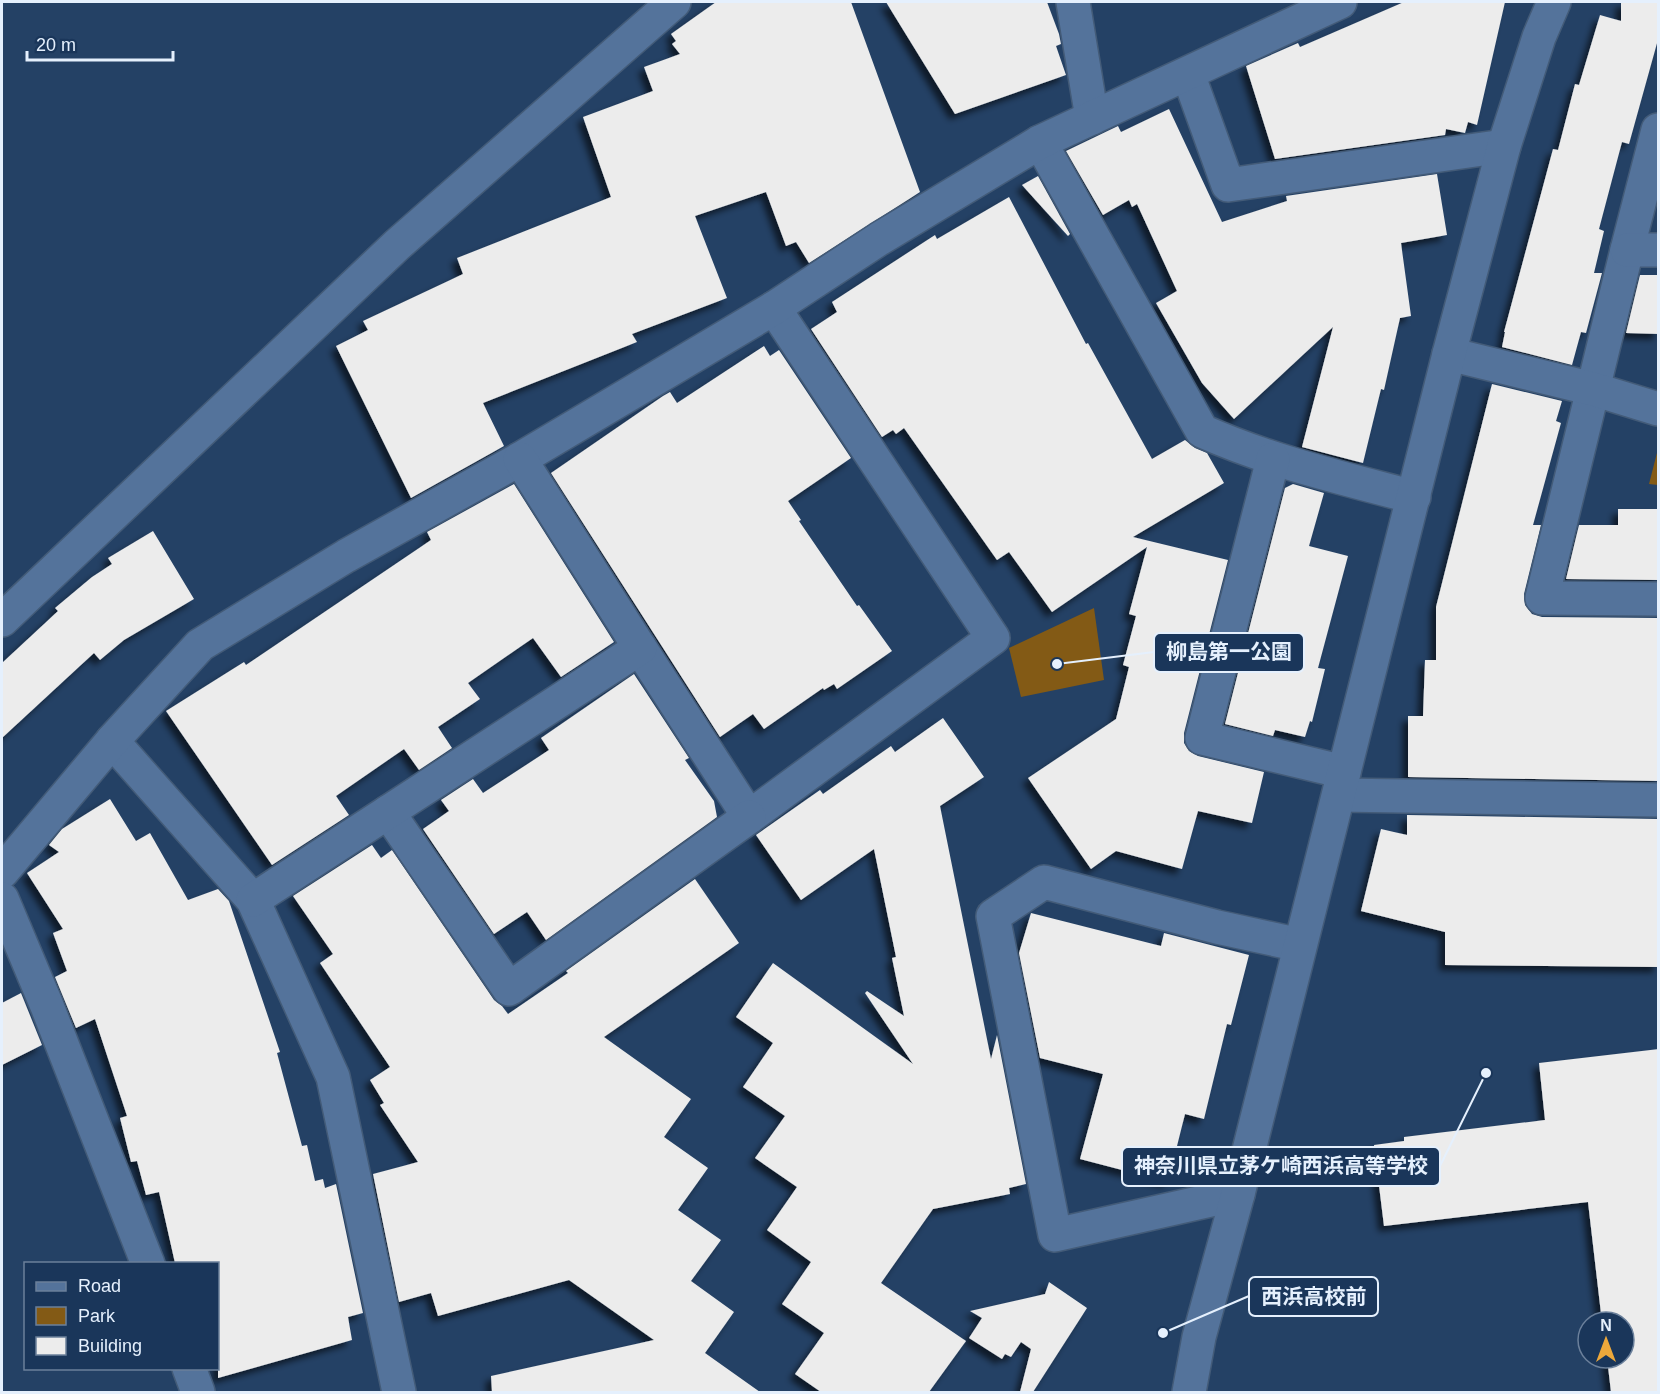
<svg xmlns="http://www.w3.org/2000/svg" width="1660" height="1394" font-family="Helvetica,'Noto Sans JP',sans-serif">
<defs>
<filter id="shadow"><feDropShadow dx="-5.5" dy="5.5" stdDeviation="3" flood-color="#0009"/></filter>
</defs>
<rect width="100%" height="100%" fill="#244165"/>
<g fill="#835a15">
<path d="M1658,449v36l-9,-1z"/>
<path d="M1094,608l10,72 -83,17 -12,-49z"/>
</g>
<g fill="#ececec" filter="url(#shadow)">
<path d="M716,2h135l69,190 -111,71 -13,-21 -10,4 -20,-54 -71,24 32,82 -95,36 5,8 -154,61 21,43 -93,52 -75,-152 32,-16 -5,-9 100,-47 -6,-16 154,-61 -28,-80 70,-26 -9,-24 36,-13 -8,-10 4,-3 -5,-7z"/>
<path d="M886,2h161l12,32 2,10 -5,2 10,29 -111,39z"/>
<path d="M1404,2h101l-28,123 -9,-3 -3,11 -19,-4 -1,6 -170,24 -29,-93 52,-23 2,4z"/>
<path d="M1621,2h38v34l-30,108 -7,-2 -23,87 5,2 -10,42h8l-16,60 -5,-1 -9,33 -70,-18 3,-15h-1l49,-183 5,1 17,-66 4,1 21,-70 21,6z"/>
<path d="M1169,109l53,113 65,-21 -1,-5 151,-22 10,61 -46,8 10,73 -11,2 -16,72 -3,-1 -18,74 -61,-16 31,-120 -99,92 -32,-36 -46,-80 21,-12 -40,-87 -5,3 -3,-7 -26,15 -37,-64 52,-25 3,6z"/>
<path d="M1038,176l32,58 -2,2 -46,-51z"/>
<path d="M1009,197l77,147 2,-1 64,116 33,-19 10,8 12,5 17,30 -91,54 95,23 -44,173v10l5,8 9,5 66,16 -12,51 -54,-12 -16,58 -66,-18 -25,18 -63,-91 88,-59 13,-52 -6,-2 13,-49 -7,-2 18,-67 -95,65 -43,-60 -12,8 -93,-132 -8,6 -3,-4 -11,7 -71,-108 26,-17 -5,-10 103,-67 2,4z"/>
<path d="M1640,275h19v59l-33,-1z"/>
<path d="M764,346l6,10 9,-6 72,108 -63,43 13,19 -2,1 58,85 2,-1 33,46 -55,38 -3,-5 -10,6 -1,-2 -59,41 -11,-15 -33,23 -169,-264 112,-77 7,-4 7,11z"/>
<path d="M1492,384l70,17 -6,20 5,2 -28,102h8l-17,69 1,11 7,9 10,3 117,1v163l-251,-4v-61h15l2,-56h11v-53z"/>
<path d="M514,484l100,158 -53,35 -28,-39 -65,45 12,16 -42,28 14,21 -33,22 -15,-21 -68,47 13,19 -77,50 -106,-154 78,-49 2,3 185,-125 -4,-8z"/>
<path d="M1293,484l31,9 -15,53 39,10 -30,112 7,1 -13,53 -2,-1 -5,16 -30,-7 -2,6 -48,-12 60,-236z"/>
<path d="M1618,509h41v71l-93,-1 13,-54h39z"/>
<path d="M153,531l41,68 -70,41 -24,20 -6,-7 -92,85v-75l56,-52 -3,-3 37,-31 20,-13 -4,-6z"/>
<path d="M634,674l55,84 -4,2 29,41 3,16 -171,123 -19,-28 -33,22 -71,-105 26,-18 -8,-11 32,-21 10,14 66,-43 -8,-12z"/>
<path d="M943,718l41,59 -44,29 51,253 6,-24 29,149 -17,4 1,6 -77,15 -52,74 85,58 -37,51h-108l-26,-18 29,-41 -42,-29 29,-42 -44,-32 30,-43 -42,-29 30,-42 -42,-29 30,-44 -37,-26 37,-54 140,101 -48,-71 2,-2 37,25 -12,-58 4,-1 -22,-108 -73,51 -45,-65 64,-45 3,4 68,-48 4,6z"/>
<path d="M110,799l26,42 14,-8 38,67 30,-11 11,12 51,151 -3,1 25,93 5,-1 8,36 8,-2 2,9 11,-4 27,129 -15,4 4,23 -134,38v-115h-43l-16,-71 -13,3 -9,-34 -6,1 -11,-44 7,-2 -32,-97 -19,9 -21,-51 12,-6 -14,-38 10,-4 -36,-56 32,-21 -10,-7 13,-16z"/>
<path d="M1407,815l252,4v148l-214,-2v-33l-84,-21 20,-82 26,6z"/>
<path d="M372,845l9,13 11,-8 102,150 8,6 6,8 60,-41 -2,-2 129,-92 44,64 -135,94 87,62 -27,38 44,31 -30,42 43,30 -30,41 43,31 -29,41 55,39h-268l-1,-16 163,-36 -85,-60 -131,36 -7,-23 -32,9 -26,-128 45,-12 -38,-57 4,-2 -14,-23 20,-13 -70,-104 13,-9 -40,-58z"/>
<path d="M1031,913l130,33 3,-13 85,22 -18,70 -4,-1 -23,95 -19,-5 -17,68 -88,-23 23,-85 -63,-16 -21,-105z"/>
<path d="M21,993l21,52 -40,20v-62z"/>
<path d="M1659,1049v343h-48l-4,-34h17v-36h-22l-14,-120 -204,24 -10,-81 30,-4v-4l141,-17 -6,-57z"/>
<path d="M1049,1282l38,26 -54,84h-13l11,-43 -10,-7 -10,15 -6,-3 -3,5 -33,-21 13,-20 -12,-7 75,-17z"/>
</g>
<g fill="none" stroke-linecap="round" stroke-linejoin="round">
<g stroke="#435b78" stroke-width="36">
<g id="minor">
<path d="M1073,2l19,116"/>
<path d="M1188,74l40,111 276,-39"/>
<path d="M1658,130l-31,120 -85,348 116,1"/>
<path d="M1040,142l162,289c67,30 140,47 212,66"/>
<path d="M1627,250h31"/>
<path d="M1449,354l144,35 65,20"/>
<path d="M1273,459l-71,279 142,34"/>
<path d="M2,620l395,-375 277,-243"/>
<path d="M640,648l109,169 244,-179 -219,-330"/>
<path d="M112,741l141,159 80,177 66,315"/>
<path d="M1339,795l319,5"/>
<path d="M388,812l121,177 240,-172"/>
<path d="M2,872l110,-131 88,-96 146,-89 174,-97 254,-151 105,-69 161,-97 300,-140"/>
<path d="M2,899l45,107 101,258"/>
<path d="M253,900l387,-252 -120,-189"/>
<path d="M1238,1194l-183,41 -62,-319 51,-34 173,45 83,18"/>
<path d="M189,1368l9,24"/>
<path d="M1189,1392l10,-55 39,-143 211,-840 55,-208 35,-109 15,-35"/>
</g>
</g>
<use href="#minor" stroke="#54739b" stroke-width="33"/>
</g>
<path fill="none" stroke="#e5f0fd" stroke-width="2" d="M1057 664L1154 652M1486 1073L1440 1166M1163 1333L1249 1296"/>
<g fill="#e5f0fd" stroke="#1a365a" stroke-width="2">
<circle cx="1057" cy="664" r="6"/>
<circle cx="1486" cy="1073" r="6"/>
<circle cx="1163" cy="1333" r="6"/>
</g>
<g fill="#1a365a" stroke="#e5f0fd" stroke-width="2">
<rect x="1154" y="633" width="150" height="39" rx="6"/>
<rect x="1122" y="1147" width="318" height="39" rx="6"/>
<rect x="1249" y="1277" width="129" height="39" rx="6"/>
</g>
<g font-size="21" text-anchor="middle" font-weight="bold" fill="#e5f0fd">
<text x="1229" y="659">柳島第一公園</text>
<text x="1281" y="1173">神奈川県立茅ケ崎西浜高等学校</text>
<text x="1314" y="1304">西浜高校前</text>
</g>
<rect width="1660" height="1394" fill="none" stroke="#e5f0fd" stroke-width="6"/>
<rect x="24" y="1262" width="195" height="108" fill="#1a365a" stroke="#6b809b" stroke-width="1.5"/>
<rect x="36" y="1282" width="30" height="9" fill="#54739b" stroke="#6b809b" stroke-width="1.5"/>
<text x="78" y="1292" font-size="18" fill="#e5f0fd">Road</text>
<rect x="36" y="1307" width="30" height="18" fill="#835a15" stroke="#6b809b" stroke-width="1.5"/>
<text x="78" y="1322" font-size="18" fill="#e5f0fd">Park</text>
<rect x="36" y="1337" width="30" height="18" fill="#ececec" stroke="#6b809b" stroke-width="1.5"/>
<text x="78" y="1352" font-size="18" fill="#e5f0fd">Building</text>
<g transform="translate(1606 1340)"><circle r="28" fill="#1a365a" stroke="#6b809b" stroke-width="1.5"/>
<path d="M0-4.5L10 22L0 15L-10 22Z" fill="#eda83b"/>
<text y="-9" font-size="16" font-weight="bold" text-anchor="middle" fill="#e5f0fd">N</text>
</g>
<path d="M27 51v9h146v-9" fill="none" stroke="#e5f0fd" stroke-width="3"/>
<text x="36" y="51" font-size="18" fill="#e5f0fd" stroke="#1a365a" stroke-width="4.5" paint-order="stroke">20 m</text>
</svg>
